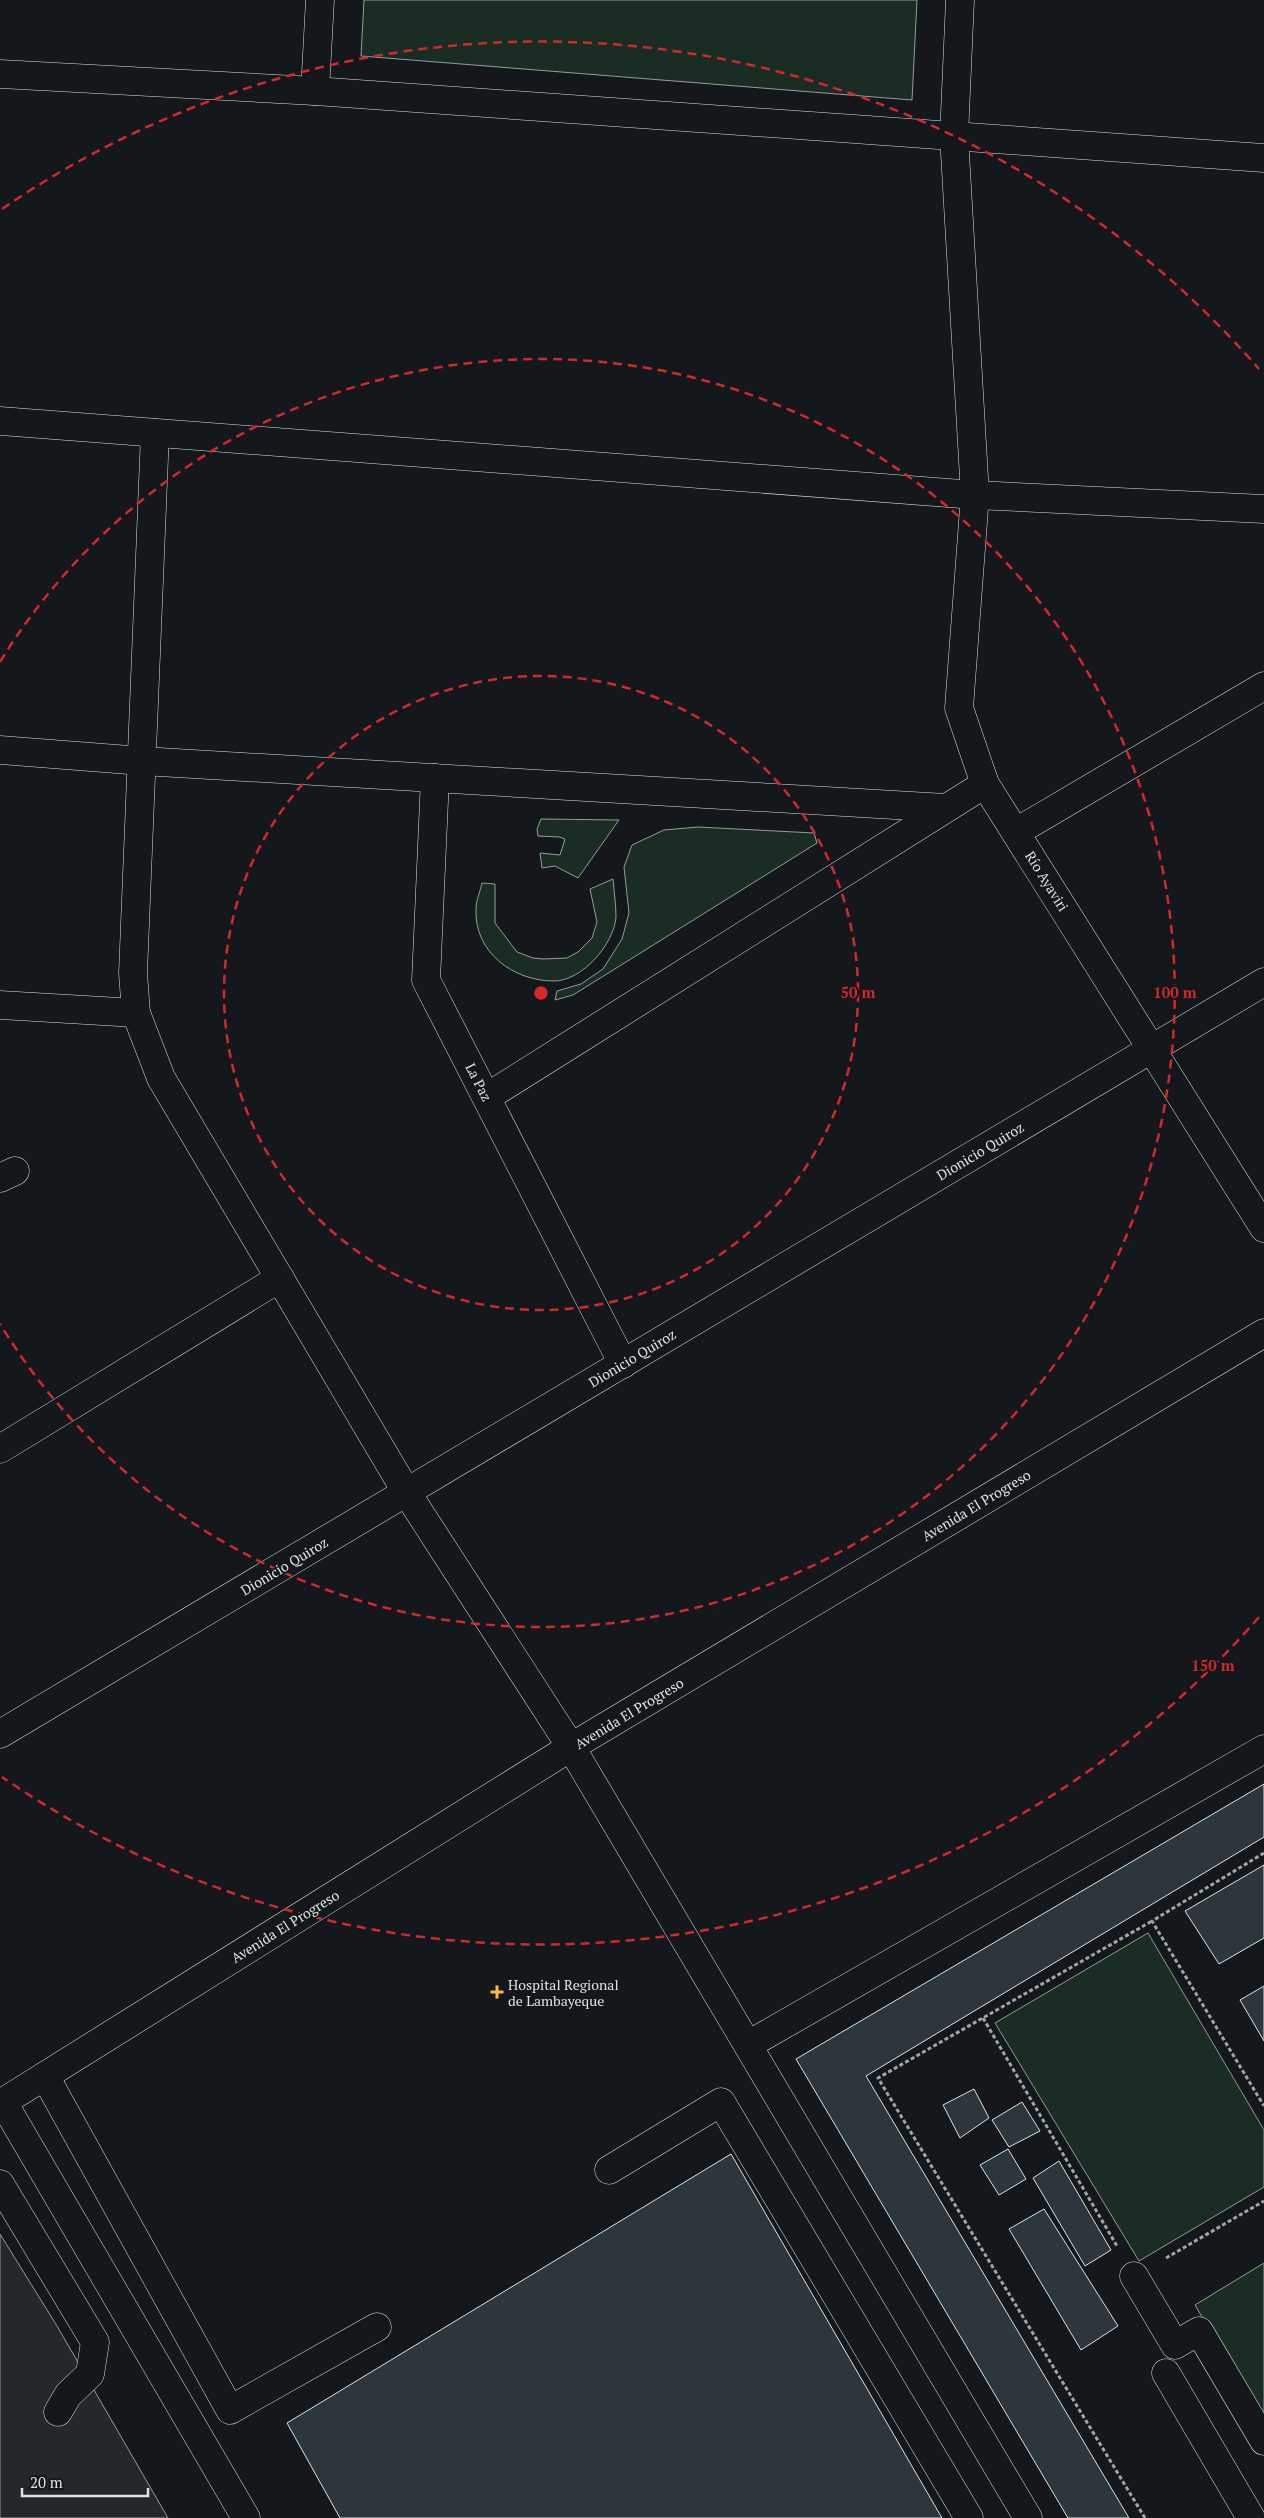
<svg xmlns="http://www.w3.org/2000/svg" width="1264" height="2518" font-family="'PT Serif',serif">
<rect width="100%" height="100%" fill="#14181c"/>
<g fill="#1a2d24" stroke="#939e99">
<path d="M364,0h553l-5,100 -551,-44z"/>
<path d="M541,819l78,1 -41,58 -23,-12 -13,2 -2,-15 20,2 5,-16 -6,-2 -21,-1 -1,-7z"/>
<path d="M698,827l116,6 3,10 -244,152 -18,5 2,-9 24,-7 22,-15 19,-30 7,-26 -5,-46 8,-22 32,-15z"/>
<path d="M613,879c1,12 3,26 3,38 -2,27 -34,64 -62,64 -41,0 -80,-29 -78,-72 0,-8 4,-17 6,-26l13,1v39l22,29 16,6 10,1 24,-1 11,-6 14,-14 5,-16 -7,-33z"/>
<path d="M1148,1933l116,197v57l-125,74 -144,-238z"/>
<path d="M1264,2263v159l-69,-117z"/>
</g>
<path fill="#24282b" stroke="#939e99" d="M0,2234l57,92 111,192h-168z"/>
<g fill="#2c363c" stroke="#d8e6dc">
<path d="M1264,1784v53l-398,239 263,442h-61l-272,-459z"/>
<path d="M1264,1865v73l-45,26 -34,-53z"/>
<path d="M1264,1986v55l-24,-41z"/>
<path d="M974,2089l15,29 -29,20 -17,-33z"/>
<path d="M1022,2102l18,29 -31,16 -17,-27z"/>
<path d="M1008,2149l18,30 -27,16 -19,-30z"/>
<path d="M731,2154l211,364h-602l-53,-95z"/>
<path d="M1059,2161l52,89 -26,16 -52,-88z"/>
<path d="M1044,2209l74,117 -37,24 -72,-121z"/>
</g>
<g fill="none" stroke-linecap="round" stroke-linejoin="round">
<g stroke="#d8e6dc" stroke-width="29">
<g id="minor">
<path d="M960,0l-6,136 21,359 -16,213 26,76 279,444"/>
<path d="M0,74l315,17 949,67"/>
<path d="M315,91l5,-91"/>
<path d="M0,421l975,74 289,14"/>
<path d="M155,433l-22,540 3,40 25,65 246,415 164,254 457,771"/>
<path d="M0,750l142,11 804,47"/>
<path d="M435,778l-9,202 197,384"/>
<path d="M1016,832l248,-146"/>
<path d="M0,1005l136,8"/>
<path d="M487,1097l498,-313"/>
<path d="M0,1178l15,-7"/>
<path d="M0,1449l280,-171"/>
<path d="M0,1734l1264,-752"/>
<path d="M748,2045l516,-296"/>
<path d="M45,2076l185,334 147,-83"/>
<path d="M3,2102l243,416"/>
<path d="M0,2104l571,-357 693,-414"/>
<path d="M609,2170l112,-68 248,416"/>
<path d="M0,2184l95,158 -5,32 -22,21 -10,17"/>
<path d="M1134,2276l41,69 24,-14 65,110"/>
<path d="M1166,2373l85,145"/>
</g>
</g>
<g stroke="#9da8a2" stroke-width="3" stroke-dasharray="4 2.5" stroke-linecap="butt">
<path d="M1264,1853l-112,68 112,185"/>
<path d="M983,2018l134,228"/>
<path d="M1166,2258l98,-57"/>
<path d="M1145,2518l-267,-440 274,-157"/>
</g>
<use href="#minor" stroke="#14181c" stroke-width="28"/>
</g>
<g fill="none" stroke="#d62828" stroke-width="2.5" stroke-dasharray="9 6">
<circle cx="541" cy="993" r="317"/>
<path d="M0 662A634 634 0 1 1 0 1324"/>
<path d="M1259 1617A951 951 0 0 1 2 1777M2 209A951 951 0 0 1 1259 369"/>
</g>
<path fill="#ffb74d" stroke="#14181c" stroke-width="2" d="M494.5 1984.5h5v5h5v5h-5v5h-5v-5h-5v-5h5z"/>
<g text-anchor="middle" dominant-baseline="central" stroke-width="4" stroke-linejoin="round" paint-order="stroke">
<g font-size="14" fill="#d8e6dc" stroke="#14181c">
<text transform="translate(1047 881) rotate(58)">Río Ayaviri</text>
<text transform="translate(479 1082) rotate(63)">La Paz</text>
<text transform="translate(980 1151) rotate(-31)">Dionicio Quiroz</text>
<text transform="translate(632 1358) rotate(-31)">Dionicio Quiroz</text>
<text transform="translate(976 1505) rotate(-31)">Avenida El Progreso</text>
<text transform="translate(284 1566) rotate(-31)">Dionicio Quiroz</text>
<text transform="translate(629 1713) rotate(-31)">Avenida El Progreso</text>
<text transform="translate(285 1926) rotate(-32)">Avenida El Progreso</text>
</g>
<g font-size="14" fill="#d8e6dc" stroke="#14181c" text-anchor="start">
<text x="508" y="1984">Hospital Regional<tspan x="508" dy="16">de Lambayeque</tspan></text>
</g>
</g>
<circle cx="541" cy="993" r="8" fill="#d62828" stroke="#14181c" stroke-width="2.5"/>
<g font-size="15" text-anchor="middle" font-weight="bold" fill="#d62828" stroke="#14181c" stroke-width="4" stroke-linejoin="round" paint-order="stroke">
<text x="858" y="998">50 m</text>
<text x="1175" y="998">100 m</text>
<text x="1213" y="1671">150 m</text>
</g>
<path d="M22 2488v8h126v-8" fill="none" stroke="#d8e6dc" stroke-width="2.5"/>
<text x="30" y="2488" font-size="15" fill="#d8e6dc" stroke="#14181c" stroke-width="4" paint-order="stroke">20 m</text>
</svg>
